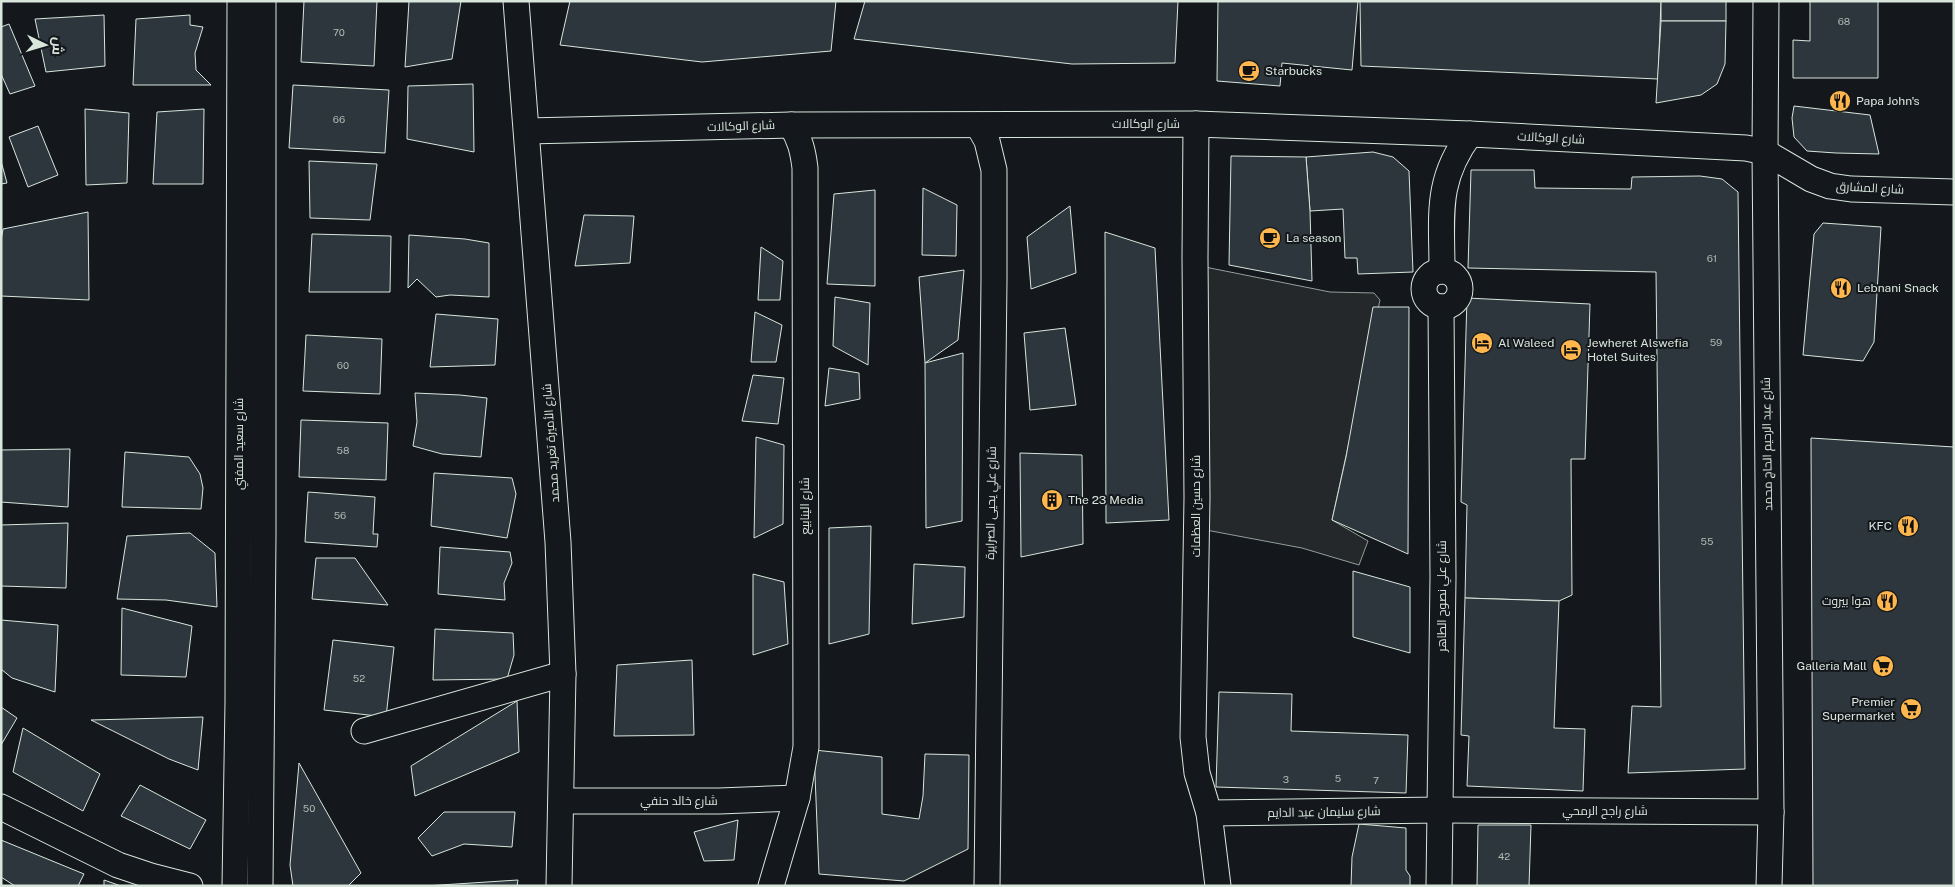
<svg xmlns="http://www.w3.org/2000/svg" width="1955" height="887" font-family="'Public Sans',Cairo,sans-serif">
<rect width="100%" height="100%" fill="#14181c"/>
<path fill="#24282b" stroke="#939e99" d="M1205,267l125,25 44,1 6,7 -48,220 36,21 -9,24 -57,-17 -96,-18z"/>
<g fill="#2c363c" stroke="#d8e6dc">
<path d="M304,1h73l-3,65 -73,-4z"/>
<path d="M409,1h52l-9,58 -47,8z"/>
<path d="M570,1h266l-5,50 -129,11 -142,-17z"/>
<path d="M865,1h313l-3,62 -103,1 -218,-25z"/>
<path d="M1218,1h140l-6,69 -70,-7 -2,23 -63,-5z"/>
<path d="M1360,1h301l-3,78 -297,-13z"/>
<rect x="1661" y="1" width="65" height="20"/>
<path d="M1810,1h68v77h-85v-38l17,1z"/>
<path d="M104,15l1,51 -59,6 -11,-53z"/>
<path d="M190,15v10l13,2 -8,26 1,17 15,15h-78l3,-66z"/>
<path d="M1661,21h65l-1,43 -8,20 -16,11 -45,8z"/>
<path d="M9,24l26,62 -25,8 -9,-20v-47z"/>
<path d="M473,84l1,68 -67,-13 1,-53z"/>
<path d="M293,85l96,5 -4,63 -96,-5z"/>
<path d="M1794,106l76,9 9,39 -43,-1 -29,-2 -13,-14 -2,-19z"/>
<path d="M85,109l44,4 -2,70 -41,2z"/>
<path d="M204,109l-1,75h-50l4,-72z"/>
<path d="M38,126l20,49 -30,12 -19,-50z"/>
<path d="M1373,152l20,5 16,14 4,101 -55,2 -1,-16h-12l-2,-49 -33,2 -4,-54z"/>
<path d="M1231,156l75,1 4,54 2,70 -83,-16z"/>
<path d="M1,161l6,22 -6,1z"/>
<path d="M309,161l68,3 -7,56 -60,-2z"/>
<path d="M1471,170h63l1,18 96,1 1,-12 68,-1 22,3 16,13 7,577 -117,4 4,-67 29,1 -5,-435 -188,-4z"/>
<path d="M923,188l34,17 -1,51 -34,-1z"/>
<path d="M875,190v96l-48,-2 7,-90z"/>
<path d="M1070,206l6,67 -45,16 -4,-52z"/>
<path d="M88,212l1,88 -88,-4v-55l2,-12z"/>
<path d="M584,215l50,1 -4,47 -55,3z"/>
<path d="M1823,223l58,4 -7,115 -11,19 -60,-6 11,-121z"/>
<path d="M1105,232l50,16 14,272 -63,3z"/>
<path d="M312,234l79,2 -1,56h-81z"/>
<path d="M409,235l56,4 24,4v54l-39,-2 -14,2 -19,-18 -9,9z"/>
<path d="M761,247l22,14 -3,39h-22z"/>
<path d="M964,270l-6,70 -33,23 -6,-86z"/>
<path d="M835,297l35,6 -2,62 -35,-19z"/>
<path d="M1467,298l123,6 -5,155h-14l1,136 -13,6 -94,-3 2,-93 -6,-3z"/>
<path d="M1373,307h36l-1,247 -76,-34 14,-63z"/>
<path d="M755,312l27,13 -6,37h-25z"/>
<path d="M436,314l62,5 -3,46 -65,2z"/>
<path d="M1065,328l11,77 -46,5 -6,-77z"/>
<path d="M306,335l76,4 -2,55 -77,-3z"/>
<path d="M963,353l-1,168 -36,7 -1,-165z"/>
<path d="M829,368l30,5 1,26 -35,7z"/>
<path d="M753,375l31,3 -6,46 -36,-3z"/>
<path d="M415,393l45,2 27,3 -6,59 -39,-3 -29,-8 4,-24z"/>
<path d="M301,420l87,3 -2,57 -87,-3z"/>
<path d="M756,437l28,8 -1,79 -29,14z"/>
<path d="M1811,438l143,9v439h-141z"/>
<path d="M70,449l-2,58 -67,-5v-52z"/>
<path d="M125,452l64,5 11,17 3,14 -2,21 -79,-2z"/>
<path d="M1020,453l62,2 1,89 -62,13z"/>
<path d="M434,473l78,5 4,16 -9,44 -76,-12z"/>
<path d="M308,492l67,5 -2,37h5l-1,13 -72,-5z"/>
<path d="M68,523l-2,65 -65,-2v-61z"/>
<path d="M871,526l-2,108 -40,10v-116z"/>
<path d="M190,533l25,20 2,54 -51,-7 -49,-1 10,-63z"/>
<path d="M440,547l70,5 2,11 -8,20 1,17 -67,-6z"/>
<path d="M316,558h39l33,47 -76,-6z"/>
<path d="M914,564l51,3 -1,50 -52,7z"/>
<path d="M1353,571l57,16v66l-57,-16z"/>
<path d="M753,574l31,8 4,62 -35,11z"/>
<path d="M1465,598l94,3 -5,127 31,1 -2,62 -116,-5 2,-50 -8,-1z"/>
<path d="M122,608l70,18 -6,51 -65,-2z"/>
<path d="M1,620l57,5 -3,67 -43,-14 -11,-9z"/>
<path d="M435,629l78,4 1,22 -7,24 -74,1z"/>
<path d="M333,640l61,7 -8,70 -62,-7z"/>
<path d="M692,660l2,75 -80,1 3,-71z"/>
<path d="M1219,692l73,2 -1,37 117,4 -2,58 -190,-6z"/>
<path d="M517,701l2,51 -104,44 -4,-30z"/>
<path d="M1,707l16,11 -16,27z"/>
<path d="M203,717l-5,53 -29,-11 -78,-39z"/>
<path d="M23,728l77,46 -17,37 -70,-39z"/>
<path d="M814,750l68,7v57l37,5 4,-23 2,-42 44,1 -1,94 -64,32 -85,-7z"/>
<path d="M299,763l62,110 -13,13h-55l-3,-21z"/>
<path d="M140,785l66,35 -16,29 -69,-33z"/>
<path d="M444,812h71l-3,35 -48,-3 -32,12 -14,-18z"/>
<path d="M738,820l-4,40 -30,1 -10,-29z"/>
<path d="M1359,824l47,4v42l4,6v10h-59l1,-29z"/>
<path d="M1478,825h53l-2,61h-52z"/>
<path d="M1,840l83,34 -6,12h-63l-14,-9z"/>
<path d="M104,880l17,6h-17z"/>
<path d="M518,880l-1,6h-92z"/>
</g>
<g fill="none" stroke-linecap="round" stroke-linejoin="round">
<g stroke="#d8e6dc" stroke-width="27">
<g id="minor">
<path d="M516,1l42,541 5,132 -4,212"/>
<path d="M1766,1l-1,151 6,660 -2,74"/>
<path d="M1196,124l-1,134 2,240 -4,239 4,36 12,40 9,73"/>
<path d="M978,125l9,16 7,29v110l-7,606"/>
<path d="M527,131l264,-6 405,-1 274,10 276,14 19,4 46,27 19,7 21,3 103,3"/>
<path d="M1442,271c0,-56 -7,-90 28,-137"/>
<circle cx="1442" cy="289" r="18"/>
<path d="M364,731l199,-57"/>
<path d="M562,801h157l78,-3"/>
<path d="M1,807l117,58 33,11 39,10"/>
<path d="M1209,813l231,-3 331,2"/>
<path d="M235,886l3,-184 2,-701"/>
<path d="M260,886l3,-351v-534"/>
<path d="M771,886l26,-88 9,-51 -1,-579c-2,-17 -5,-29 -14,-43"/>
<path d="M1439,886l4,-309 -2,-270"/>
</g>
</g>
<use href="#minor" stroke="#14181c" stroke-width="25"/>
</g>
<defs>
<g id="cafe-disc" transform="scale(1.125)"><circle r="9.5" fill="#ffb74d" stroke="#14181c"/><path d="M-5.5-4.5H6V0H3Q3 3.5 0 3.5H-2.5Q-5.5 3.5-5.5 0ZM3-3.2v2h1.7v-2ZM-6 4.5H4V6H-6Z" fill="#111"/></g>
<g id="restaurant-disc" transform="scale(1.125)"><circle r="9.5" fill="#ffb74d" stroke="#14181c"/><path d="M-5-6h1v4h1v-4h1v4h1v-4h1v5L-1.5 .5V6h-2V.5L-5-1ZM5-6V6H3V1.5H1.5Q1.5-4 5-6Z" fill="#111"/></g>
<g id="hotel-disc" transform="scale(1.125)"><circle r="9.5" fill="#ffb74d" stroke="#14181c"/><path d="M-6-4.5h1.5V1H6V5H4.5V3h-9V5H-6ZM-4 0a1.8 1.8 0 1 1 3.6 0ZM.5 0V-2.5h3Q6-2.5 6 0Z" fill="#111"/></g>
<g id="building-disc" transform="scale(1.125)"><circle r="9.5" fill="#ffb74d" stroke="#14181c"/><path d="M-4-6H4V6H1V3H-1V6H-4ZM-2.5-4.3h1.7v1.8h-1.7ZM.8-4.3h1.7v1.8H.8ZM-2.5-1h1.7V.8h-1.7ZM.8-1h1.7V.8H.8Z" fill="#111"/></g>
<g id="supermarket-disc" transform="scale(1.125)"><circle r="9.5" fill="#ffb74d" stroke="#14181c"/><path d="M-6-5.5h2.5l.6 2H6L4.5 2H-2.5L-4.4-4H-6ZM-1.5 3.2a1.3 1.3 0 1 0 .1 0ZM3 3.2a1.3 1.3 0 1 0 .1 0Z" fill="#111"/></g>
</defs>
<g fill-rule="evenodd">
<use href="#cafe-disc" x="1249" y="71"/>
<use href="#restaurant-disc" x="1840" y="101"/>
<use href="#cafe-disc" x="1270" y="238"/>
<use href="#restaurant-disc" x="1841" y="288"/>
<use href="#hotel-disc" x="1482" y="343"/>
<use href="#hotel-disc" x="1571" y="350"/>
<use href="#building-disc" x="1052" y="500"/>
<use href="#restaurant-disc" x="1908" y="526"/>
<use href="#restaurant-disc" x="1887" y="601"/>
<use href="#supermarket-disc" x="1883" y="666"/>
<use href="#supermarket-disc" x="1911" y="709"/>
</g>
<g text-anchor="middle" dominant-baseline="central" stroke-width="4" stroke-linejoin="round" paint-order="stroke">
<g font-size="10" fill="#adbab4">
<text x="1844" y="21">68</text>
<text x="339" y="32">70</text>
<text x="339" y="119">66</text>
<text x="1712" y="258">61</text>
<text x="1716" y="342">59</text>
<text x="343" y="365">60</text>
<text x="343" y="450">58</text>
<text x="340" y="515">56</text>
<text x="1707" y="541">55</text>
<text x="359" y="678">52</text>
<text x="1338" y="778">5</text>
<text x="1286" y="779">3</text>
<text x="1376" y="780">7</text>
<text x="309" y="808">50</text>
<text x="1504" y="856">42</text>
</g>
<g font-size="12" fill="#d8e6dc" stroke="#14181c" text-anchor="start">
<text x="1265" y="71">Starbucks</text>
<text x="1856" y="101">Papa John's</text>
<text x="1286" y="238">La season</text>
<text x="1857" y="288">Lebnani Snack</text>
<text x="1498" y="343">Al Waleed</text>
<text x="1587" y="343">Jewheret Alswefia<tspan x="1587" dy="14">Hotel Suites</tspan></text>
<text x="1068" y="500">The 23 Media</text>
<text x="1892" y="526" text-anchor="end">KFC</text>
<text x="1871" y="601" text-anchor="end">هوا بيروت</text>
<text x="1867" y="666" text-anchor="end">Galleria Mall</text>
<text x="1895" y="702" text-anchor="end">Premier<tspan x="1895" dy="14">Supermarket</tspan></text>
</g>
<g font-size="12" fill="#d8e6dc" stroke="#14181c">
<text x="1146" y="124">شارع الوكالات</text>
<text transform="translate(741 126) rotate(-2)">شارع الوكالات</text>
<text transform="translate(1551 138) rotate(3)">شارع الوكالات</text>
<text transform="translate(1870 188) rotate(3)">شارع المشارق</text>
<text transform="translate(551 443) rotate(-94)">شارع الأميرة تغريد محمد</text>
<text transform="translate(239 444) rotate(-90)">شارع سعيد المفتي</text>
<text transform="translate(1767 444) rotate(-91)">شارع عبد الرحيم الحاج محمد</text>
<text transform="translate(991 503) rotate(-89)">شارع علي يحيى الصرايرة</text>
<text transform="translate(805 506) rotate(-90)">شارع الينابيع</text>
<text transform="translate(1196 506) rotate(-90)">شارع حسين العظمات</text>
<text transform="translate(1442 596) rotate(-90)">شارع علي نصوح الطاهر</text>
<text x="679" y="801">شارع خالد حنفي</text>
<text x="1605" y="811">شارع راجح الرمحي</text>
<text transform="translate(1324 812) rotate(-1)">شارع سليمان عبد الدايم</text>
</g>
</g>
<rect width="1955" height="887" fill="none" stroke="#d8e6dc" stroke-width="5"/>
<g transform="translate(45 45) rotate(95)" stroke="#14181c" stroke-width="4" paint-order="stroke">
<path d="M0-4L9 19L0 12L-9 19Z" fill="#d8e6dc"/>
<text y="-8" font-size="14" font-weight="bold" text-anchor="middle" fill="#d8e6dc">ش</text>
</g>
</svg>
